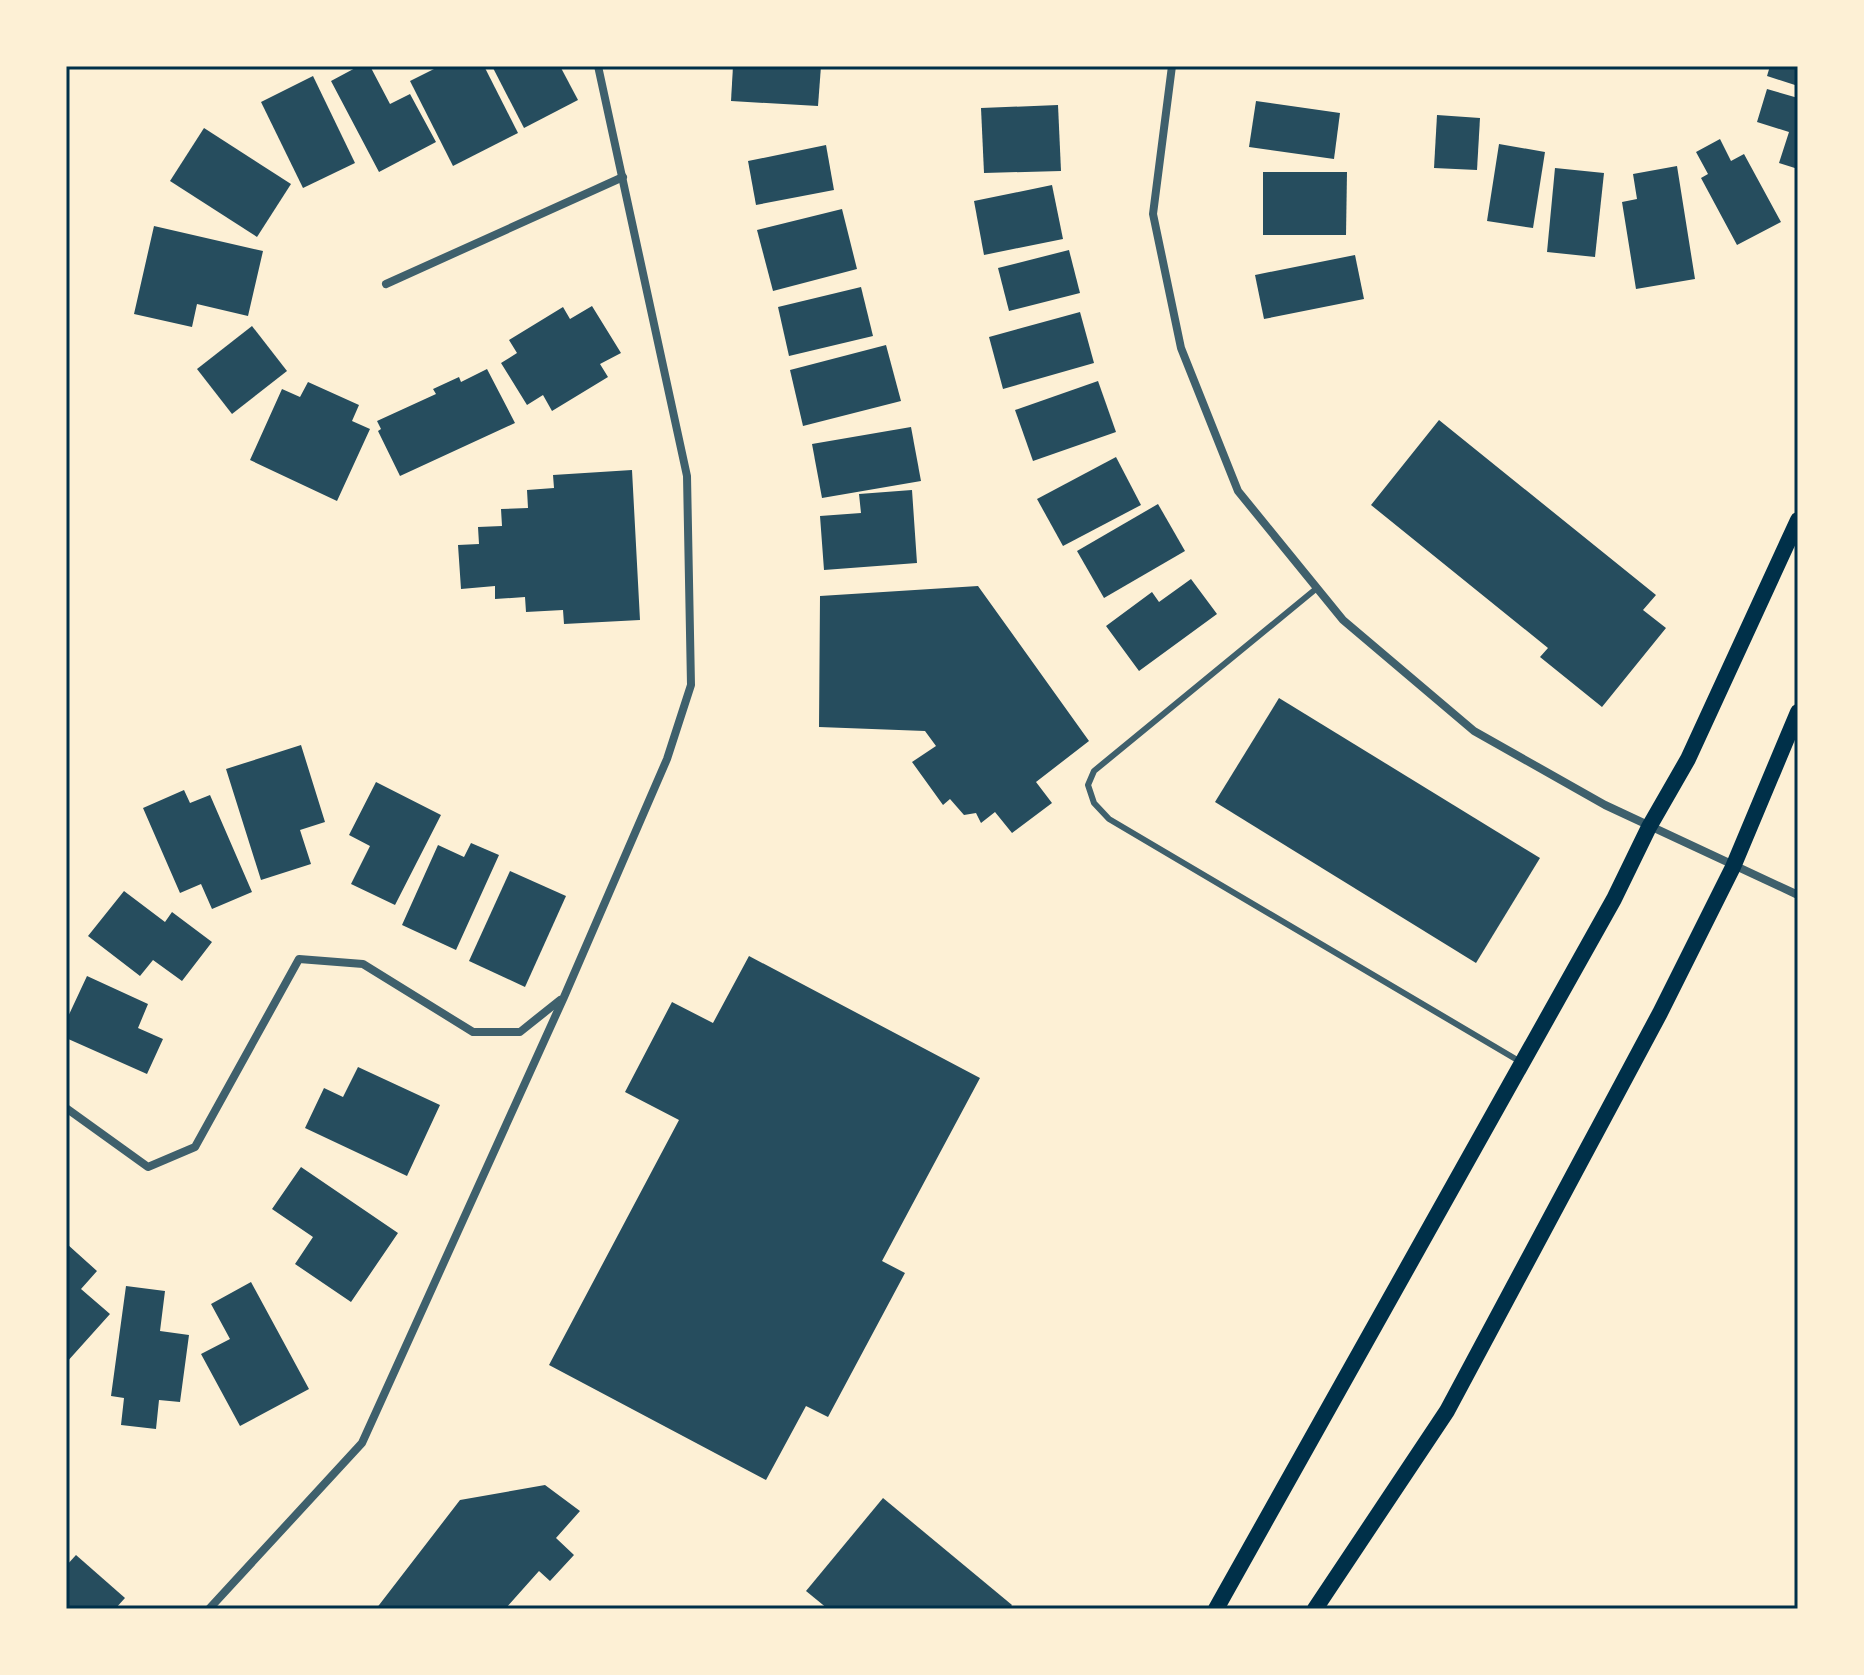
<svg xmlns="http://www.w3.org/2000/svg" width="1864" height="1675" font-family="Lato,sans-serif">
<rect width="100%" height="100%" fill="#fdf0d5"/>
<g fill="#264d5e">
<path d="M359,66h11l20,38 20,-10 26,48 -57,30 -48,-91z"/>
<path d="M440,66h44l34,67 -65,33 -43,-85z"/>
<path d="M492,66h68l18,34 -54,28z"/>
<path d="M733,66h88l-3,40 -87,-5z"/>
<path d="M1770,66h28v20l-31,-10z"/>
<path d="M313,76l42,87 -52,25 -42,-86z"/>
<path d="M1767,89l31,9v71l-19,-6 10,-31 -32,-10z"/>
<path d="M1256,101l84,12 -6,46 -85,-12z"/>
<path d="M1058,105l3,66 -77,2 -3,-65z"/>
<path d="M1437,115l43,3 -3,52 -43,-2z"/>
<path d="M204,128l87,56 -34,53 -87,-56z"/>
<path d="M1720,139l11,22 13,-7 37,68 -44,23 -36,-67 7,-4 -12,-22z"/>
<path d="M1499,144l46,8 -12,76 -46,-7z"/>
<path d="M826,145l8,45 -78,15 -8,-44z"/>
<path d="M1677,166l18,113 -59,10 -14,-87 15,-3 -4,-25z"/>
<path d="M1555,168l49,5 -9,84 -48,-5z"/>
<path d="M1263,172h84l-1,63h-83z"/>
<path d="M1052,185l11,54 -79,16 -10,-54z"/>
<path d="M842,209l15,60 -84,22 -16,-61z"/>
<path d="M154,226l109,25 -15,65 -51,-12 -5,23 -58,-13z"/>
<path d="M1069,250l11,43 -71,18 -11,-43z"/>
<path d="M1355,255l9,44 -100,20 -9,-44z"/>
<path d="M861,287l12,49 -84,20 -11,-49z"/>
<path d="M592,306l29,47 -21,11 8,13 -56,34 -9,-16 -16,10 -26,-42 16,-10 -8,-13 54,-33 7,12z"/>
<path d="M1080,312l14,51 -91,26 -14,-52z"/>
<path d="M252,326l35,45 -55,43 -35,-45z"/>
<path d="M886,345l15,56 -98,25 -13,-56z"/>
<path d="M487,369l28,54 -115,53 -22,-45 3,-2 -4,-8 59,-27 -3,-5 26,-12 2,5z"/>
<path d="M1098,381l18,51 -83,29 -18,-51z"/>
<path d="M308,382l51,23 -7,16 18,8 -33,72 -87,-41 32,-71 18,8z"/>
<path d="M1439,420l217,175 -13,15 23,18 -64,79 -62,-50 8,-9 -177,-143z"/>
<path d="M911,427l10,54 -99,17 -10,-54z"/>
<path d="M1116,457l25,48 -78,41 -26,-47z"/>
<path d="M632,470l8,150 -76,4 -1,-14 -37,2 -1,-15 -30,2v-13l-34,3 -3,-44 21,-1 -1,-17 24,-1 -1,-17 27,-1 -1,-18 27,-2 -1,-13z"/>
<path d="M912,490l5,73 -93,7 -4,-54 41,-3 -2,-19z"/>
<path d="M1158,504l27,47 -81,47 -27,-47z"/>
<path d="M1191,579l26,35 -78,57 -33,-45 46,-34 7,10z"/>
<path d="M978,586l111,155 -53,41 16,21 -40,30 -17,-21 -14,11 -5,-10 -12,2 -14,-16 -7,6 -31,-43 24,-16 -11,-15 -106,-4 1,-131z"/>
<path d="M1279,698l261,160 -64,105 -261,-161z"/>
<path d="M301,745l24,77 -25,8 11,34 -50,16 -35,-111z"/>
<path d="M376,782l65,33 -46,90 -44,-21 19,-38 -21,-11z"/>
<path d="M184,790l6,13 20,-8 42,97 -40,17 -11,-25 -21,9 -37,-85z"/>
<path d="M471,843l28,12 -43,95 -54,-25 36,-80 26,12z"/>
<path d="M510,871l56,25 -41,91 -56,-26z"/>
<path d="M124,891l41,31 7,-10 40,30 -30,39 -29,-21 -13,16 -52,-40z"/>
<path d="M749,956l231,122 -98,183 23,12 -77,144 -22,-11 -40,74 -217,-115 130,-245 -54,-28 47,-90 41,21z"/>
<path d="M87,976l61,28 -10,24 25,11 -16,35 -81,-36v-17z"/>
<path d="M358,1067l82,38 -33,71 -102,-48 19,-40 19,9z"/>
<path d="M301,1167l97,66 -47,69 -56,-38 18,-27 -41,-28z"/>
<path d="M67,1244l30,27 -16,18 29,25 -44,49z"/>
<path d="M251,1282l58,107 -69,37 -39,-72 29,-15 -19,-35z"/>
<path d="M126,1286l39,5 -5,40 29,4 -9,67 -21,-2 -3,29 -35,-4 3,-27 -13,-2z"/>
<path d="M545,1485l35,26 -24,27 18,17 -24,26 -11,-10 -34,38h-129l84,-109z"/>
<path d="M883,1498l129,107 -3,4h-181l-22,-18z"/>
<path d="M76,1555l49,43 -10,11h-49v-43z"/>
</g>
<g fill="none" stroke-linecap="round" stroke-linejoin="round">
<path stroke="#3f606c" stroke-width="6" d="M1317,588l-223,183 -6,14 6,18 15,16 410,242"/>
<g stroke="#3f606c" stroke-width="8">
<path d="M1172,66l-19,148 28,134 57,143 105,129 131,111 131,74 193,90"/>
<path d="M386,284l237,-107"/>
<path d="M66,1108l82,59 47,-20 104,-188 64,5 110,68h47l40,-32"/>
<path d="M209,1609l153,-166 202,-446 103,-238 24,-74 -4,-209 -89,-410"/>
</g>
<g stroke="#003049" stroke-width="16">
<path d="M1216,1609l398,-710 35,-72 39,-68 110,-239"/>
<path d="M1315,1609l132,-198 213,-398 73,-146 65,-155"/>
</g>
</g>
<rect width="1864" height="1675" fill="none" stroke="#fdf0d5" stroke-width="136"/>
<rect x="68" y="68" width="1728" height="1539" fill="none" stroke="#003049" stroke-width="3"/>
</svg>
